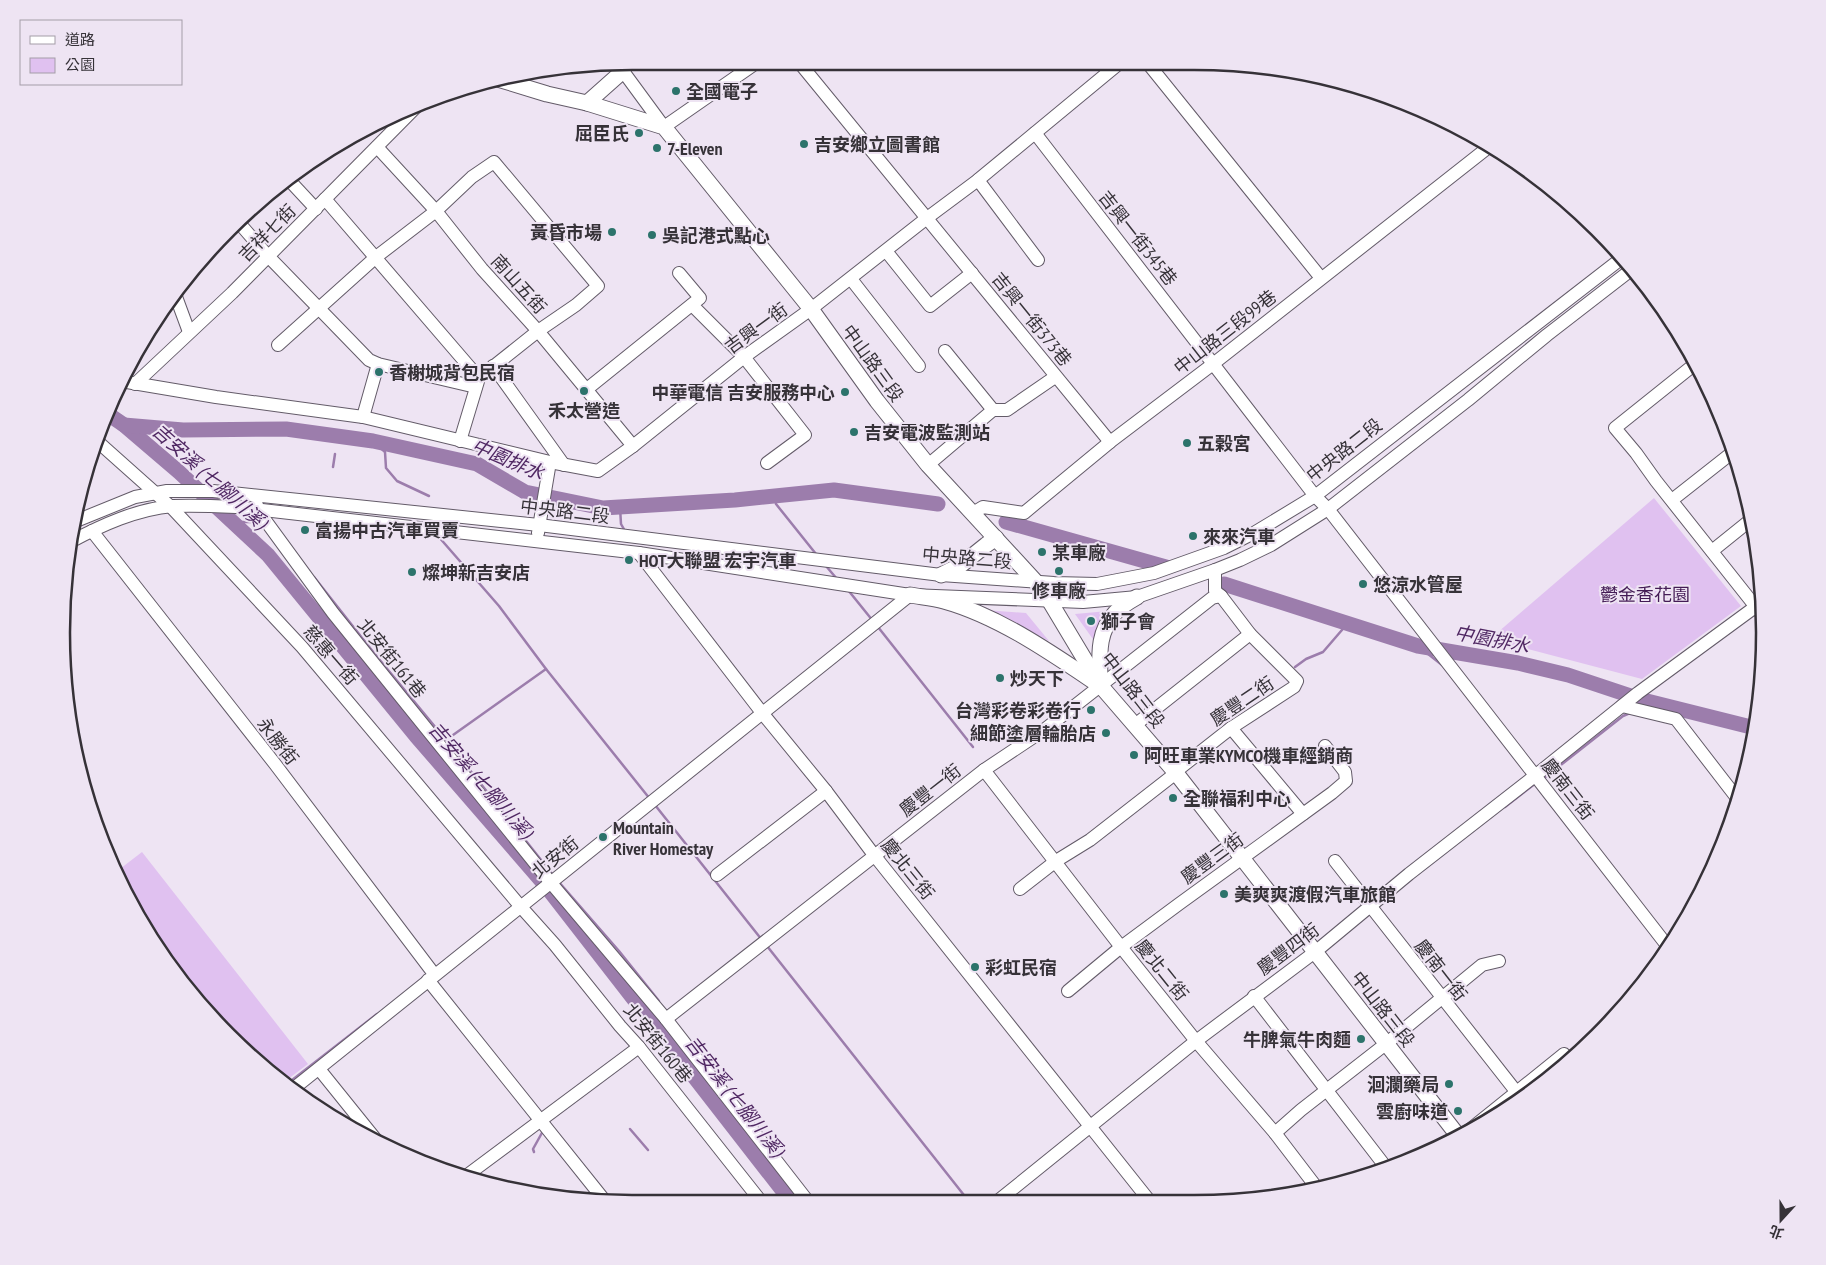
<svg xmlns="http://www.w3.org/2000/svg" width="1826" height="1265" font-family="'PT Sans Narrow','Noto Sans TC',sans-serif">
<rect width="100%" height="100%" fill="#eee4f3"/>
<g fill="#e0c1f0">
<path d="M1654,498l87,108 -99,73 -152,-40z"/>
<path d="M985,610l41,3 23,28z"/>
<path d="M1108,611l-13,31 -20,-28z"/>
<path d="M142,852l166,212 -24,18 -56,-46 -70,-86 -38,-65 -4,-13z"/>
</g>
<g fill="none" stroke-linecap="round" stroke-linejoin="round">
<g stroke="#9c7dac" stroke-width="2.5">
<path d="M373,441l12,11 1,16 11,13 32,15"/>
<path d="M333,467l2,-13"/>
<path d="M775,496l1,8 40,50"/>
<path d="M620,507l1,17 4,7"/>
<path d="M232,522h28"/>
<path d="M438,536l61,70 47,63 104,130"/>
<path d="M826,566l11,13"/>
<path d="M314,577l60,76 72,87 107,135"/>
<path d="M848,590l25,31"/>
<path d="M878,627l95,120"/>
<path d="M1418,646l24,19"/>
<path d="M1295,667l11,-8 17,-7 25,-29"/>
<path d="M446,740l100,-71"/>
<path d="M1543,779l80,-63 7,-3"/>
<path d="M655,805l107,135"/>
<path d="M1505,807l31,-24"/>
<path d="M558,881l61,70 40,50"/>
<path d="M767,946l204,258"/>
<path d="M287,1084l90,-70"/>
<path d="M630,1129l18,21"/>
<path d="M534,1152l-1,-3 10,-18"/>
</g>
<g stroke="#9c7dac" stroke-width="15">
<path d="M105,412l19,13 55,47 89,83 148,181 129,149 248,319"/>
<path d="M124,425l59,5 103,-1 87,12 104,23 48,28 78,16 132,-8 99,-10 104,14"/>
<path d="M1006,522l160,45"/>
<path d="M1224,584l194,62 100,17 50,12 75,25 112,28"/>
</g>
<g stroke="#635b68" stroke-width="14">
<g id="minor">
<path d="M798,61l312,381"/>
<path d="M1146,61l175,217"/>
<path d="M617,63l47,64 95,-66"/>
<path d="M1035,133l280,363 13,13 341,439"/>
<path d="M377,147l59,64 46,58 56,62 95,115"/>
<path d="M289,180l27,29"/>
<path d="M978,180l60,80"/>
<path d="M325,199l154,179"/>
<path d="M240,224l28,32 101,104 9,4 98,23"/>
<path d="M886,251l44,55 42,-33"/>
<path d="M851,279l68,87"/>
<path d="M175,294l14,38"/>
<path d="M692,305l52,52 61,78 -38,28"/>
<path d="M278,345l98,-88 60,-46 36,-34 22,-15 104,124 -22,19 -38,26 -59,47 -19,63"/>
<path d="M945,351l48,59"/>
<path d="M1695,364l-80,64 21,25 20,28 107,135"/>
<path d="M493,366l71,99"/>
<path d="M121,381l95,16 147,20 187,45 48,9 35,-25 111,-89 67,-48 116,-91 51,-38 144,-119"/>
<path d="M135,384l97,-91 189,-191"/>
<path d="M587,389l113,-91 -21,-25"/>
<path d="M993,410h14l48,-33"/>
<path d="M363,417l15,-53"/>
<path d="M97,441l74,66 131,140 219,260 34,38 65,81 19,21 124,157"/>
<path d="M928,465l65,-55"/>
<path d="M1672,500l61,-48"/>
<path d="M257,505v4l76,104 218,270 115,136 144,185"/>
<path d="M973,513l10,-6 41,6 86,-71 103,-78 277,-218"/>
<path d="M76,521l59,-24 32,-6h46l326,34 402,50 113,8 43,1 57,-11 70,-25 30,-15 61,-37 307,-238"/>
<path d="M92,531l183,233 159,210"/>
<path d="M538,533l12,-71"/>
<path d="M70,542c32,-17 67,-33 103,-36 21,-1 42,0 63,1l403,46 271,42 173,7 54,-5 78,-27 25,-10 31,-15 57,-36 140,-109 79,-65 84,-65"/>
<path d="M1712,551l41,-33"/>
<path d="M639,553l124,161 63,77 48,64 278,349"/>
<path d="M1622,706l54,13 61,79"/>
<path d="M1135,725l115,-91"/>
<path d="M1231,728l72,86"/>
<path d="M984,770l137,177 75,94 79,92 42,55"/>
<path d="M1335,861l187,238"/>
<path d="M717,875l109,-84"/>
<path d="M1020,889l36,-28 34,-21 86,-67 -1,-1 56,-44 63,-41 3,-6 -47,-47 -29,-38 -6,-5v-21"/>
<path d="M428,980l177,221"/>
<path d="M1068,991l53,-44 58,-43 153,-111 14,-12 -1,-9 -20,-26"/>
<path d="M1254,996l131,170"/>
<path d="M666,1019l318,-249 60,-40 168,-132 9,-2"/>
<path d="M319,1069l58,72"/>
<path d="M293,1089l617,-494"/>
<path d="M1275,1133l26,-23 86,-67 95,-78 17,-4"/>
<path d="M1462,1136l102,-82"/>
<path d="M466,1176l173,-129"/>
<path d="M994,1204l202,-163 119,-89 94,-78 127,-99 102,-82 124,-91"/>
</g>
</g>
<g stroke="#635b68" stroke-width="17">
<g id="major">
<path d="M498,79l49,15 40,9 77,24 147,182 66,92 51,64 107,116 14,19 51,85 76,88 283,364"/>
<path d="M587,103l36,-32"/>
<path d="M941,575l20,-10 25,-20 10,-7"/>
<path d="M910,595c11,2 23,3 34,6 54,15 106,51 152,82"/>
<path d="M1100,683c0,-25 -4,-49 15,-70 6,-7 15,-12 22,-16"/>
</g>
</g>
<use href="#minor" stroke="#fff" stroke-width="12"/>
<use href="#major" stroke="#fff" stroke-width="15"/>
</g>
<g fill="#2c736b" stroke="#eee4f3" stroke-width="2">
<circle cx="676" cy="91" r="5"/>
<circle cx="639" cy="133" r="5"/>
<circle cx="804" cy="144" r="5"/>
<circle cx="657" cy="148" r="5"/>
<circle cx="612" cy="232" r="5"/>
<circle cx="652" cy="235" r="5"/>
<circle cx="379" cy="372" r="5"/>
<circle cx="584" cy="391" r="5"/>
<circle cx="845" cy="392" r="5"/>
<circle cx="854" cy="432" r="5"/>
<circle cx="1187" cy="443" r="5"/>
<circle cx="305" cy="530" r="5"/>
<circle cx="1193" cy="536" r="5"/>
<circle cx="1042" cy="552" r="5"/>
<circle cx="629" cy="560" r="5"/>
<circle cx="1059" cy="571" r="5"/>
<circle cx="412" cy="572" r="5"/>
<circle cx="1363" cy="584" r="5"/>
<circle cx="1091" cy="621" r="5"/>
<circle cx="1000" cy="678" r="5"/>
<circle cx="1091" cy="710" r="5"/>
<circle cx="1106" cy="733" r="5"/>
<circle cx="1134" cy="755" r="5"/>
<circle cx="1173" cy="798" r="5"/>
<circle cx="603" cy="837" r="5"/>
<circle cx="1224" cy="894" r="5"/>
<circle cx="975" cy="967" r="5"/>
<circle cx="1361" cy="1039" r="5"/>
<circle cx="1449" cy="1084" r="5"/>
<circle cx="1458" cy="1111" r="5"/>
</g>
<g text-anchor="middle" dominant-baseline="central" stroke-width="4" stroke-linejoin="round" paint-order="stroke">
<g font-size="18" font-weight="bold" fill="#363238" stroke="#eee4f3" text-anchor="start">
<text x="686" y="91">全國電子</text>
<text x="629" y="133" text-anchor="end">屈臣氏</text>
<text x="814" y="144">吉安鄉立圖書館</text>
<text x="667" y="148">7-Eleven</text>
<text x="602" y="232" text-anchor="end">黃昏市場</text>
<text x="662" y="235">吳記港式點心</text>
<text x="389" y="372">香榭城背包民宿</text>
<text x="835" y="392" text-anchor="end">中華電信 吉安服務中心</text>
<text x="584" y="410" text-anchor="middle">禾太營造</text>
<text x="864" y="432">吉安電波監測站</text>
<text x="1197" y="443">五榖宮</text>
<text x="315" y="530">富揚中古汽車買賣</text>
<text x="1203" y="536">來來汽車</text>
<text x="1052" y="552">某車廠</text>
<text x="639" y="560">HOT大聯盟 宏宇汽車</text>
<text x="422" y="572">燦坤新吉安店</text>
<text x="1373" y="584">悠涼水管屋</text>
<text x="1059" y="590" text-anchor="middle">修車廠</text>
<text x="1101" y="621">獅子會</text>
<text x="1010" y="678">炒天下</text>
<text x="1081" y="710" text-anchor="end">台灣彩卷彩卷行</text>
<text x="1096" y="733" text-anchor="end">細節塗層輪胎店</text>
<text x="1144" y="755">阿旺車業KYMCO機車經銷商</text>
<text x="1183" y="798">全聯福利中心</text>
<text x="613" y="827">Mountain<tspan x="613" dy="21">River Homestay</tspan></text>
<text x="1234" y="894">美爽爽渡假汽車旅館</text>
<text x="985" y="967">彩虹民宿</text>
<text x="1351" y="1039" text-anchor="end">牛脾氣牛肉麵</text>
<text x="1439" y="1084" text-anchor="end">洄瀾藥局</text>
<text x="1448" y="1111" text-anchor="end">雲廚味道</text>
</g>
<g font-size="18" fill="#363238" stroke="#eee4f3">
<text transform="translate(267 233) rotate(-45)">吉祥七街</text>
<text transform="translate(1138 238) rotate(52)">吉興一街345巷</text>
<text transform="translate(519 284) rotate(48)">南山五街</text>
<text transform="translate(1032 319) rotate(51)">吉興一街373巷</text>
<text transform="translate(756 328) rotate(-36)">吉興一街</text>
<text transform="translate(1225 332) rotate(-38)">中山路三段99巷</text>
<text transform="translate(873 363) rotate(54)">中山路三段</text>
<text transform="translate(1344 450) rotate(-38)">中央路二段</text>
<text transform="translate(565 511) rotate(7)">中央路二段</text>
<text transform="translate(967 558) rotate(5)">中央路二段</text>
<text transform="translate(331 655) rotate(49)">慈惠一街</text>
<text transform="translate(392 658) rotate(51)">北安街161巷</text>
<text transform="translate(1133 690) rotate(52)">中山路三段</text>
<text transform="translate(1242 701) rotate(-34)">慶豐二街</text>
<text transform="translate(278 741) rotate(52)">永勝街</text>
<text transform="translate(1568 789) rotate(52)">慶南三街</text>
<text transform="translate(930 790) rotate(-38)">慶豐一街</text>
<text transform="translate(555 857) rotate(-39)">北安街</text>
<text transform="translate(1212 858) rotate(-36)">慶豐三街</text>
<text transform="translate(908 869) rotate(51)">慶北三街</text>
<text transform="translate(1288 949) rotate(-37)">慶豐四街</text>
<text transform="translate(1162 970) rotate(51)">慶北二街</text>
<text transform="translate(1441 970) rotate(52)">慶南一街</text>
<text transform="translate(1383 1009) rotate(52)">中山路三段</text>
<text transform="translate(658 1043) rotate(51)">北安街160巷</text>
</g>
<g font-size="18" fill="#431b55" stroke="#eee4f3">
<text x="1645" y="594">鬱金香花園</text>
</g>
<g font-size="19" font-style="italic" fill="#502863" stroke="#eee4f3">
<text transform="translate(508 459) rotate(23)">中園排水</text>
<text transform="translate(210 476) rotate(42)">吉安溪 (七腳川溪)</text>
<text transform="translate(1492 639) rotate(11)">中園排水</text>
<text transform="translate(481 780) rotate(49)">吉安溪 (七腳川溪)</text>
<text transform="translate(735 1096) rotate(52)">吉安溪 (七腳川溪)</text>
</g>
</g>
<path d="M0 0H1826V1265H0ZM632 70H1194A562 562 0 0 1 1756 632V633A562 562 0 0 1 1194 1195H632A562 562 0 0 1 70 633V632A562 562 0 0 1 632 70Z" fill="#eee4f3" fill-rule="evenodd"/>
<path fill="none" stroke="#363238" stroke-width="2.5" d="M632 70H1194A562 562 0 0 1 1756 632V633A562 562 0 0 1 1194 1195H632A562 562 0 0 1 70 633V632A562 562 0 0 1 632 70Z"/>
<rect x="20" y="20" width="162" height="65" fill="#eee4f3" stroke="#a49da8"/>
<rect x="30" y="36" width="25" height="8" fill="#ffffff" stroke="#a49da8"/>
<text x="65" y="45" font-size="15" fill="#363238">道路</text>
<rect x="30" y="58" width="25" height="15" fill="#e0c1f0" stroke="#a49da8"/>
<text x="65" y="70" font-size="15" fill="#363238">公園</text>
<g transform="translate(1781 1220) rotate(201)" stroke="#eee4f3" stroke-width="4" paint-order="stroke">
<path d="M0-4L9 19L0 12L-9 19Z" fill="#363238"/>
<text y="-8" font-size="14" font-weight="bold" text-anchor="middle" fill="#363238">北</text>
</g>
</svg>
